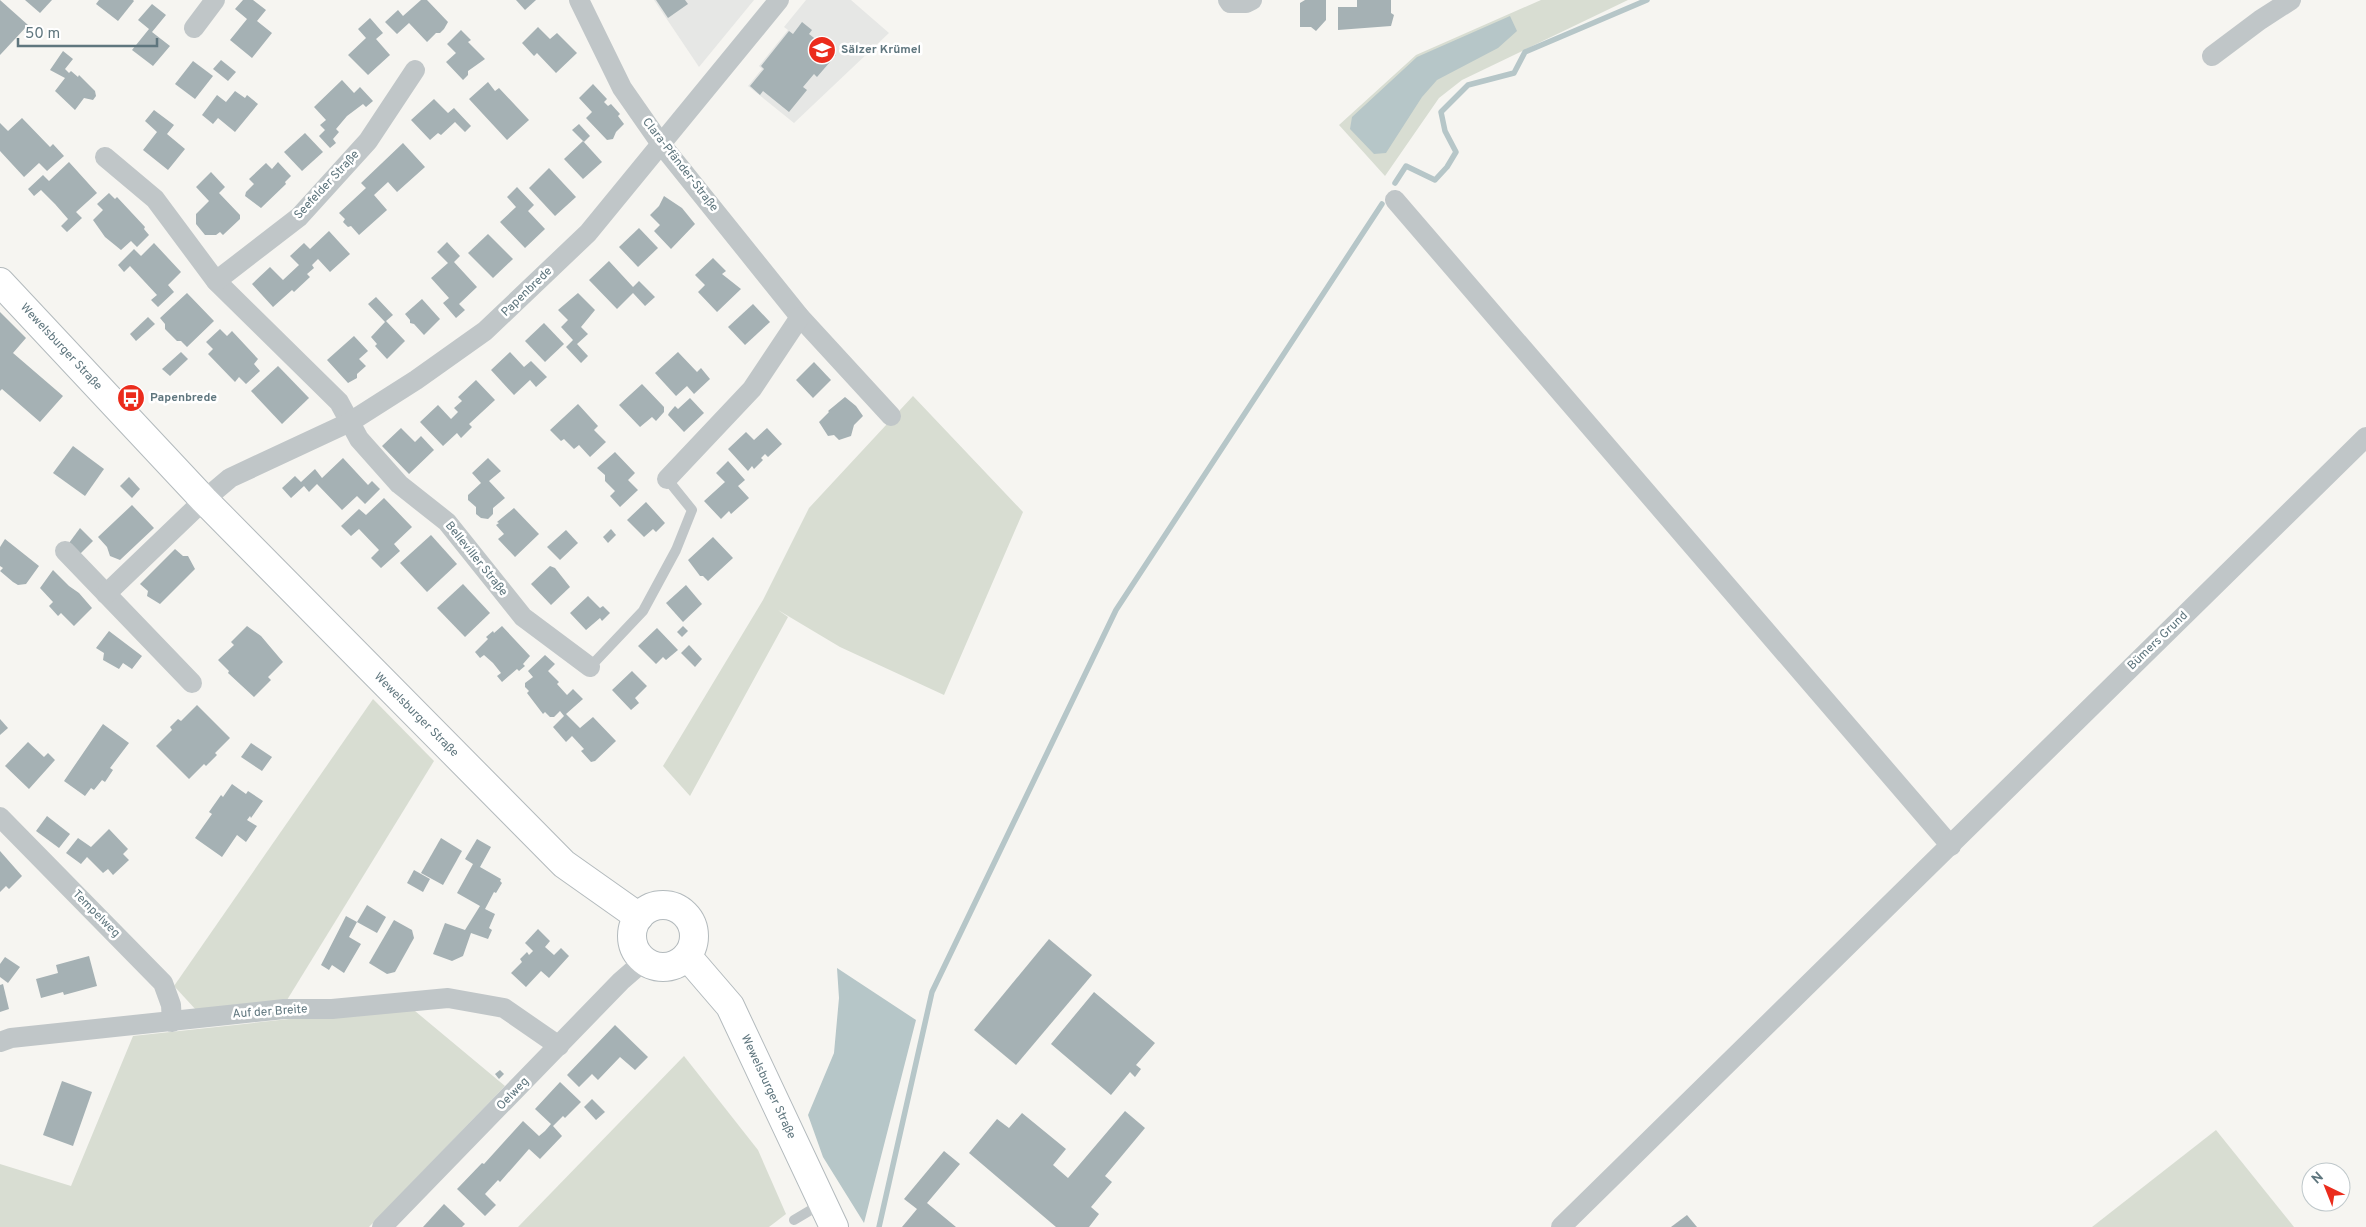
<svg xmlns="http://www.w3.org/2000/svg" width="2366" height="1227" font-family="Overpass,sans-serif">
<rect width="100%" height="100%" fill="#f6f5f1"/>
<g fill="#e6e7e5">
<path d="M654,0h100l-55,67z"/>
<path d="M806,0h45l38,33 -95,90 -46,-37 14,-17 -3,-3 29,-36 -4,-3z"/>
</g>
<g fill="#d8ddd2">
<path d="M1541,0h87l-166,80 -23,18 -54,78 -46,-51 77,-70z"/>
<path d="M913,396l110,116 -79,183 -104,-48 -62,-37 10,7 -98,179 -27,-30 100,-166 46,-92z"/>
<path d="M373,699l61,62 -147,239 -90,11 -23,-25z"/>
<path d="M409,1006l96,80 -136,141h-369v-63l71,22 62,-150z"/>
<path d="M684,1056l74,94 28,64 -17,13h-251z"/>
<path d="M2216,1130l78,97h-202z"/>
</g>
<g fill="#b6c6c8">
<path d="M1510,16l7,15 -19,17 -61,32 -15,17 -36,56 -12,1 -24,-25 2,-12 65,-60z"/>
<path d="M837,968l79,52 -52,203 -41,-66 -15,-42 26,-62 5,-55z"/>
</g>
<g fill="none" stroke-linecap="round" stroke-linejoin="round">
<g stroke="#b6c6c8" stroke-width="5.5">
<path d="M1395,183l11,-17 29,14 12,-13 9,-15 -11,-21 -4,-19 27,-27 46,-12 11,-21 122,-52"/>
<path d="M879,1227l53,-235 184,-382 266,-406"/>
</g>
</g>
<g fill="#a5b1b4">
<path d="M0,0l28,25 -28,30z"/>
<path d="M25,0h27l-12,13z"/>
<path d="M99,0h34l1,1 -16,20 -22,-17z"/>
<path d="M243,0h10l13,10 -9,11 15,12 -20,25 -22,-18 17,-21 -12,-10z"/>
<path d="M421,0h6l21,22 -4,7 -4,4h-4l-9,9 -18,-19 -12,11 -12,-12 13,-12 5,6z"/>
<path d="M516,0h20l-11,10z"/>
<path d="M656,0h29l3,4 -20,14z"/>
<path d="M1305,0h21v20l-10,11 -5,-4h-11v-24z"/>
<path d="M1357,0h34v13l3,2 -3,11 -53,4v-23h19z"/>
<path d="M152,4l14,11 -14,17 18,14 -17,20 -21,-16 17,-21 -11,-9z"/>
<path d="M370,18l13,15 -7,6 14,16 -22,20 -20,-20 18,-17 -8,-9z"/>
<path d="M802,22l10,8 -3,4 27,21 -19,22 -3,-3 -11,13 4,3 -18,22 -26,-21 -3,4 -10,-9 14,-17 -3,-3 28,-35 4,3z"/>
<path d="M538,27l12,12 7,-6 20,20 -21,20 -19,-20 -3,3 -12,-13z"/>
<path d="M461,30l10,10 -3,2 17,17 -17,12v4l-5,5 -17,-18 10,-9 -9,-9z"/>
<path d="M63,51l10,8 -8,10 4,4 2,-2 7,6 1,-2 16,16 1,5 -3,4 -9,-2 -9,12 -20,-19 10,-13 -15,-8z"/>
<path d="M221,60l15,12 -8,9 -15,-12z"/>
<path d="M193,61l20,15 -18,23 -20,-15z"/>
<path d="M342,80l12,13 6,-6 13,14 -7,6 -3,-3 -16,12 -11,13 3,3 -6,7 3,4 -6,5 -11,-12 6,-6 -5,-5 6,-5 -12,-13z"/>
<path d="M488,82l7,9 4,-3 30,32 -22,20 -38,-41z"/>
<path d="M593,84l14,15 -3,3 4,4 3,-2 9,10 -2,2 6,8 -8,8 -3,7 -6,1 -21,-22 6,-6 -13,-14z"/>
<path d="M235,91l10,7 2,-3 11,9 -23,28 -17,-14 -5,6 -11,-9 15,-20 9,7z"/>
<path d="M434,99l14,14 6,-5 17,18 -6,6 -10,-10 -14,13 -3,-2 -8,7 -19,-20z"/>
<path d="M154,110l20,15 -7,9 18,15 -17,21 -25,-20 14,-18 -12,-11z"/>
<path d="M22,118l28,29 3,-3 11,12 -17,15 -8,-8 -15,14 -24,-26v-28l8,8z"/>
<path d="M579,124l11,12 -6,6 -12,-12z"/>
<path d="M305,133l18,19 -21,19 -18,-19z"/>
<path d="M583,141l19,21 -19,17 -19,-20z"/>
<path d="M403,143l22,24 -28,25 -9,-10 -14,13 13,15 -28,25 -8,-9 -3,1 -5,-5 2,-3 -6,-6 27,-25 -5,-5z"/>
<path d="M69,162l28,31 -21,19 6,6 -15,14 -6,-6 7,-7 -13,-15 -14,-14 -7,6 -6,-7 15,-14 6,6z"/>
<path d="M278,162l13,14 -6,6 1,2 -25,24 -16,-12 1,-4 8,-8 -5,-5 17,-16 6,6z"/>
<path d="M549,168l27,29 -21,19 -26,-28z"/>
<path d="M211,172l14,15 -6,6 21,22v4l-17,16 -3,-3 -4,3h-11l-9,-11v-10l13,-13 -13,-14z"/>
<path d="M517,187l17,18 -6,6 17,18 -20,19 -25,-26 16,-15 -9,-10z"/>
<path d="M109,193l6,6 2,-2 28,30 -1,2 5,6 -12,12 -6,-6 -10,9 -16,-13 -12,-17 10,-10 -6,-6z"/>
<path d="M664,196l18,12 13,16 -24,25 -17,-18 6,-6 -10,-10 9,-9z"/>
<path d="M639,228l19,20 -20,19 -19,-20z"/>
<path d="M329,231l21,23 -20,18 -12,-13 -6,6 2,3 -7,6 3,3 -16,15 -2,-2 -19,17 -21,-23 18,-17 13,13 16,-15 -9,-9 14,-13 6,6z"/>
<path d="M488,234l25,25 -20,19 -25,-25z"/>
<path d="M447,242l13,14 -6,6 23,25 -18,17 6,6 -9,8 -13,-15 6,-5 -18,-20 17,-15 -11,-11z"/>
<path d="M154,243l27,29 -13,13 6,7 -16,15 -7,-7 6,-5 -27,-29 -6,6 -6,-7 16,-16 7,7z"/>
<path d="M713,258l13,13 -4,3 19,15 -24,23 -19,-20 7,-7 -10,-10z"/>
<path d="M609,261l24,26 6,-6 16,16 -10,9 -12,-13 -16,16 -28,-29z"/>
<path d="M187,293l27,28 -27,26 -6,-6h-4l-12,-12v-5l-5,-6z"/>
<path d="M578,293l17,17 -14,17 7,7 -11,10 11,12 -7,7 -15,-16 7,-7 -12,-13 7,-7 -10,-10z"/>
<path d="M376,297l17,18 -7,6 19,20 -18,18 -12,-13 2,-2 -6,-7 14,-15 -17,-18z"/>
<path d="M422,299l18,20 -16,16 -10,-11 -4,-1v-3l-5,-6z"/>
<path d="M753,304l17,18 -25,23 -17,-18z"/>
<path d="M0,312l26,26 -13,15 50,43 -23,26 -38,-33 -2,2z"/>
<path d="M148,317l7,7 -19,17 -6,-7z"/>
<path d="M544,323l20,21 -19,18 -20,-21z"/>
<path d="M220,329l7,7 5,-5 26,28 -4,5 6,7 -14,13 -7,-7 -4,5 -27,-28 5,-5 -7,-7z"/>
<path d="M354,336l14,15 -9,8 7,7 -9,8v4l-9,5 -21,-23z"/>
<path d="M181,352l7,7 -18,17 -8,-7z"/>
<path d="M510,352l14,15 7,-6 16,16 -11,10 -6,-7 -16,15 -23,-25z"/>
<path d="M678,352l19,20 4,-4 9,11 -16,15 -7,-8 -11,10 -21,-23z"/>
<path d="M814,362l17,18 -18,18 -17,-18z"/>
<path d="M278,366l31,32 -27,26 -31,-33z"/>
<path d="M476,380l19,20 -26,24 3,3 -11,11 -4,-5 -14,13 -23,-24 18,-17 13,14 7,-7 -4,-4 8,-7 -4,-4z"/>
<path d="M642,384l22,23v5l-8,9 -4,-4 -12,10 -21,-22z"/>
<path d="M845,397l11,9 7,10 -9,9 -3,11 -12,4 -5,-5 -6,1 -9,-14 10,-10 -1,-1z"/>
<path d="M690,398l14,15 -20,19 -16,-17 1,-2 6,-7 3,3z"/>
<path d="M578,404l20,22 -4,4 12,12 -16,15 -11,-12 -5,4 -10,-10 -3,2 -11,-11z"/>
<path d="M401,428l14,14 6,-6 13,14 -25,24 -27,-28z"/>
<path d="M767,428l15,16 -14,13 -3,-3 -4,4 2,2 -9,9 -2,-3 -4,5 -20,-22 18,-17 8,8z"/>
<path d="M73,446l31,23 -19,27 -32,-23z"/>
<path d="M615,452l20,21 -7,7 10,10 -18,17 -10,-11 5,-5 -10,-10v-6l-8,-7z"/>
<path d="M343,458l25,27 4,-4 8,8 -15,15 -8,-8 -15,14 -25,-26 -8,8 -5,-6 -13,12 -9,-10 13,-12 6,6 14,-13 7,9z"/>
<path d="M488,458l13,13 -12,10 16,17 -12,10v6l-5,5 -7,-1 -5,-4v-7l-8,-7v-5l13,-12 -9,-10z"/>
<path d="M728,461l17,19 -7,6 11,12 -18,16 -2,-3 -8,8 -17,-18 21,-19 -9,-9z"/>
<path d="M129,477l11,12 -8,9 -12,-12z"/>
<path d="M384,498l28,29 -18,17 6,7 -19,17 -10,-10 8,-8 -20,-21 -8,7 -10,-10 18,-17 7,6z"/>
<path d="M646,502l19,21 -9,9 -3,-3 -9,8 -17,-17z"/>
<path d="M132,505l22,23 -34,32 -10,-4 -3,-9 -9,-10z"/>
<path d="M514,508l25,26 -24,23 -17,-18 6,-5 -8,-9 3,-2 -2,-1z"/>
<path d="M80,528l13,13 -13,13 -11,-11z"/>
<path d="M611,529l5,6 -8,8 -5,-6z"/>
<path d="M566,530l12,13 -18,17 -13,-13z"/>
<path d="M431,535l26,29 -30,28 -27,-29z"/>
<path d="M713,537l20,21 -25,23 -5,-5h-3l-12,-16z"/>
<path d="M5,539l34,27 -13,18 -8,1 -5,-3 -13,-11 3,-3 -3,-2v-19z"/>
<path d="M175,549l8,7h5l7,13 -35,35 -13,-8 1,-5 -8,-7z"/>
<path d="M550,566l5,2 15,19 -19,18 -20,-21z"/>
<path d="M53,570l16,16 10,7 13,15 -18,18 -13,-13 -3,3 -9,-10 4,-4 -13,-14z"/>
<path d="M463,584l27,29 -25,24 -28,-29z"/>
<path d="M686,585l16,19 -19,18 -17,-19z"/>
<path d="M588,596l12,12 3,-2 7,7 -8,8 -2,-3 -14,12 -16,-17z"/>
<path d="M247,626l14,10 22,26 -15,15 3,3 -17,17 -26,-24 1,-2 -11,-11 16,-15 -3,-3z"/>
<path d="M502,626l28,30 -7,8 2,2 -6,5 -2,-2 -15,13 -5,-6 4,-3 -8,-10 -9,-8 -4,3 -5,-6 13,-13 -2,-2 7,-6 1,2z"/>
<path d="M683,626l5,5 -6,6 -5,-5z"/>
<path d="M657,628l21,22 -12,10 -3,-3 -7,7 -18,-18z"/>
<path d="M109,631l33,25 -10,13 -9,-6 -4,6 -16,-9 1,-7 -8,-5z"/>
<path d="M689,645l13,14 -7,8 -14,-14z"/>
<path d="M545,655l10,9 -7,7 11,11 -2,2 10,11 6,-6 10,10 -17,15 14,14 13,-11 23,24 -21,20 -4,1 -10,-11 3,-2 -12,-13 -6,6 -13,-15 11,-11 -4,-5 -6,6h-4l-5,-5 -2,2 -16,-21 2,-2 -4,-4v-4l8,-6 -5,-6z"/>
<path d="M632,671l15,15 -12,12 4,5 -8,7 -19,-20z"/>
<path d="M197,705l33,33 -15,15 2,2 -11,11 -2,-2 -15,15 -33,-33 16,-16 -2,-3 8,-8 3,2z"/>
<path d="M0,719l8,9 -8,7z"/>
<path d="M103,724l26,19 -19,25 3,2 -8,12 -3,-2 -8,10 -3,-2 -6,8 -21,-15z"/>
<path d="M28,742l16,15 4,-4 7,7 -26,29 -24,-23z"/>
<path d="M251,743l21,14 -10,14 -21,-14z"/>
<path d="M232,784l14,10 2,-3 15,10 -12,17 -1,-2 -3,4 10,6 -11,16 -9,-7 -15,22 -27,-19 17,-24 -3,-2 12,-17 2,2z"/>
<path d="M47,816l23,18 -11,14 -23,-17z"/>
<path d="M109,829l19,20 -5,5 6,6 -16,15 -5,-6 -5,4 -16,-16 -6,7 -15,-11 12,-15 13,9z"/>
<path d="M441,838l21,13 -19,34 -22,-12z"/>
<path d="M477,839l14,8 -11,20 21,12 -1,2 2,2 -6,10 -2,-1 -9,17 10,5 -6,14 3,2 -4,9 -17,-6 -8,23 -11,5 -19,-7 12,-31 20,7 15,-24 -23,-13 16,-29 -8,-5z"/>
<path d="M0,851l22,25 -13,13 -3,-3 -6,6z"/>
<path d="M414,870l16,9 -7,13 -16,-9z"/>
<path d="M367,905l19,12 -9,16 -20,-11z"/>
<path d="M346,916l11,6 -8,15 12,7 -17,29 -12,-8 -3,5 -8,-5z"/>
<path d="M394,920l18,10 2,8 -19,34 -8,2 -18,-11z"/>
<path d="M538,929l12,12 -5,6 9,8 7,-7 8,8 -20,22 -8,-7 -15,16 -15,-14 11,-11 -2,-3 7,-7 2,3 4,-4 -8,-8z"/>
<path d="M1049,939l43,36 -76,90 -42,-35z"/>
<path d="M89,956l8,30 -33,9 -1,-3 -22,6 -5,-19 22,-6 -2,-8z"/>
<path d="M5,957l15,10 -12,16 -8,-6v-13z"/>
<path d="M3,984l6,25 -9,3v-27z"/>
<path d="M1094,992l61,51 -19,22 5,4 -6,8 -5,-5 -19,23 -60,-51z"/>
<path d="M615,1025l33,32 -13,13 -15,-13 -22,23 -6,-6 -13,13 -12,-12z"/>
<path d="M500,1070l4,4 -5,5 -4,-5z"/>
<path d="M62,1081l30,11 -19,54 -30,-11z"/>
<path d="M560,1082l21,20 -16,16 -2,-2 -10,10 9,10 -22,23 -11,-10 -29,33 -2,-2 -13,14 11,11 -11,11 -28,-27 25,-26 2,1 39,-43 16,15 6,-5 6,-7 -16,-15z"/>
<path d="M592,1099l13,13 -9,8 -12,-13z"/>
<path d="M1125,1111l20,17 -40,48 7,6 -21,25 8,7 -10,13h-33l-87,-74 28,-34 12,9 13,-15 44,36 -13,16 15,13z"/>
<path d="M944,1151l16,13 -33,39 29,24h-54l15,-18 -13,-10z"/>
<path d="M444,1204l21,20 -3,3h-39z"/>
<path d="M1687,1215l10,12h-26z"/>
</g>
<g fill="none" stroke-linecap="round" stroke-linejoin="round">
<g stroke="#b3babd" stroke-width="30">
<g id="secondary">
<path d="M0,282l204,218 360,364 75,53"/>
<circle cx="663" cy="936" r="31"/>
<path d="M687,956l43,50 104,221"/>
</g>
</g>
<g stroke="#c0c6c8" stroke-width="10">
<path d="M590,667l53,-56 33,-61 16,-40 -25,-31"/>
<path d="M794,1220l27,-16"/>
</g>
<g stroke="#c0c6c8" stroke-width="20">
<path d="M579,0l43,88 39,56 139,173 91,99"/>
<path d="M1228,0l2,3h16l6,-3"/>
<path d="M194,28l21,-28"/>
<path d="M2212,56l48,-36 31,-20"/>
<path d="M105,157l50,42 61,82 123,121 20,37 40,45 48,38 76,95 67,50"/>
<path d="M1395,200l556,646"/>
<path d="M216,281l83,-64 69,-76 47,-71"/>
<path d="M667,479l85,-90 48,-72"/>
<path d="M65,551l127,132"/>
<path d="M106,594l98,-94 26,-22 120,-56 66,-42 69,-49 103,-98 191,-233"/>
<path d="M0,817l163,166 8,22 1,17"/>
<path d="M0,1042l11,-4 273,-29h48l116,-11 56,10 55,38"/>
<path d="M382,1227l239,-246 23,-20"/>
<path d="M1561,1227l805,-790"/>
</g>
<use href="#secondary" stroke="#fff" stroke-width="28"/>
</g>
<defs>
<g id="school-disc" transform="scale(1.4375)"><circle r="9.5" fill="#eb2c1c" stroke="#fff"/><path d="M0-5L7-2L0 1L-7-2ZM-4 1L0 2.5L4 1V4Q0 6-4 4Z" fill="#fff"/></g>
<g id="bus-disc" transform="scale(1.4375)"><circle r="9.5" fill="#eb2c1c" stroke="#fff"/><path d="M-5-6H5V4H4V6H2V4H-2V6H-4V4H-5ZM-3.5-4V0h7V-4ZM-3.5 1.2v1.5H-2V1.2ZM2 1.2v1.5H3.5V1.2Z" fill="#fff"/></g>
</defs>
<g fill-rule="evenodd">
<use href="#school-disc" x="822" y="50"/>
<use href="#bus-disc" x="131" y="398"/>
</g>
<g text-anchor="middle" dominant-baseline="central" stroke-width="5" stroke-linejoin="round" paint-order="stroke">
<g font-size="12" font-weight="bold" fill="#5f767e" stroke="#fff" text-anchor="start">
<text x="841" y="50">Sälzer Krümel</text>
<text x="150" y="398">Papenbrede</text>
</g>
<g font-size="12" fill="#5f767e" stroke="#fff">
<text transform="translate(680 165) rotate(52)">Clara-Pfänder-Straße</text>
<text transform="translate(327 185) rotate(-47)">Seefelder Straße</text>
<text transform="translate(527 292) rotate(-44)">Papenbrede</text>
<text transform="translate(61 347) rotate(47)">Wewelsburger Straße</text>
<text transform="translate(476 559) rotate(51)">Belleviller Straße</text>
<text transform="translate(2158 641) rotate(-44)">Bümers Grund</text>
<text transform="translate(416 715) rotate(45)">Wewelsburger Straße</text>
<text transform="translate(96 914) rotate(45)">Tempelweg</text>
<text transform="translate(270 1012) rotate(-4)">Auf der Breite</text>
<text transform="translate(768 1087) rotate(65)">Wewelsburger Straße</text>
<text transform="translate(513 1094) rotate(-46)">Oelweg</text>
</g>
</g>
<g transform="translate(2326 1187) rotate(317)"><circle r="24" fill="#ffffff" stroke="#bfc8cb"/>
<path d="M0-4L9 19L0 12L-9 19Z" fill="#eb2c1c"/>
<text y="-8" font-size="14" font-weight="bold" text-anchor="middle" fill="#5f767e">N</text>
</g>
<path d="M18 38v8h139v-8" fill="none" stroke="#5f767e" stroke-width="2.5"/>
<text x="25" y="38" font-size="15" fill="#5f767e" stroke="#ffffff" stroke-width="4" paint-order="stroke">50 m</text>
</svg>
